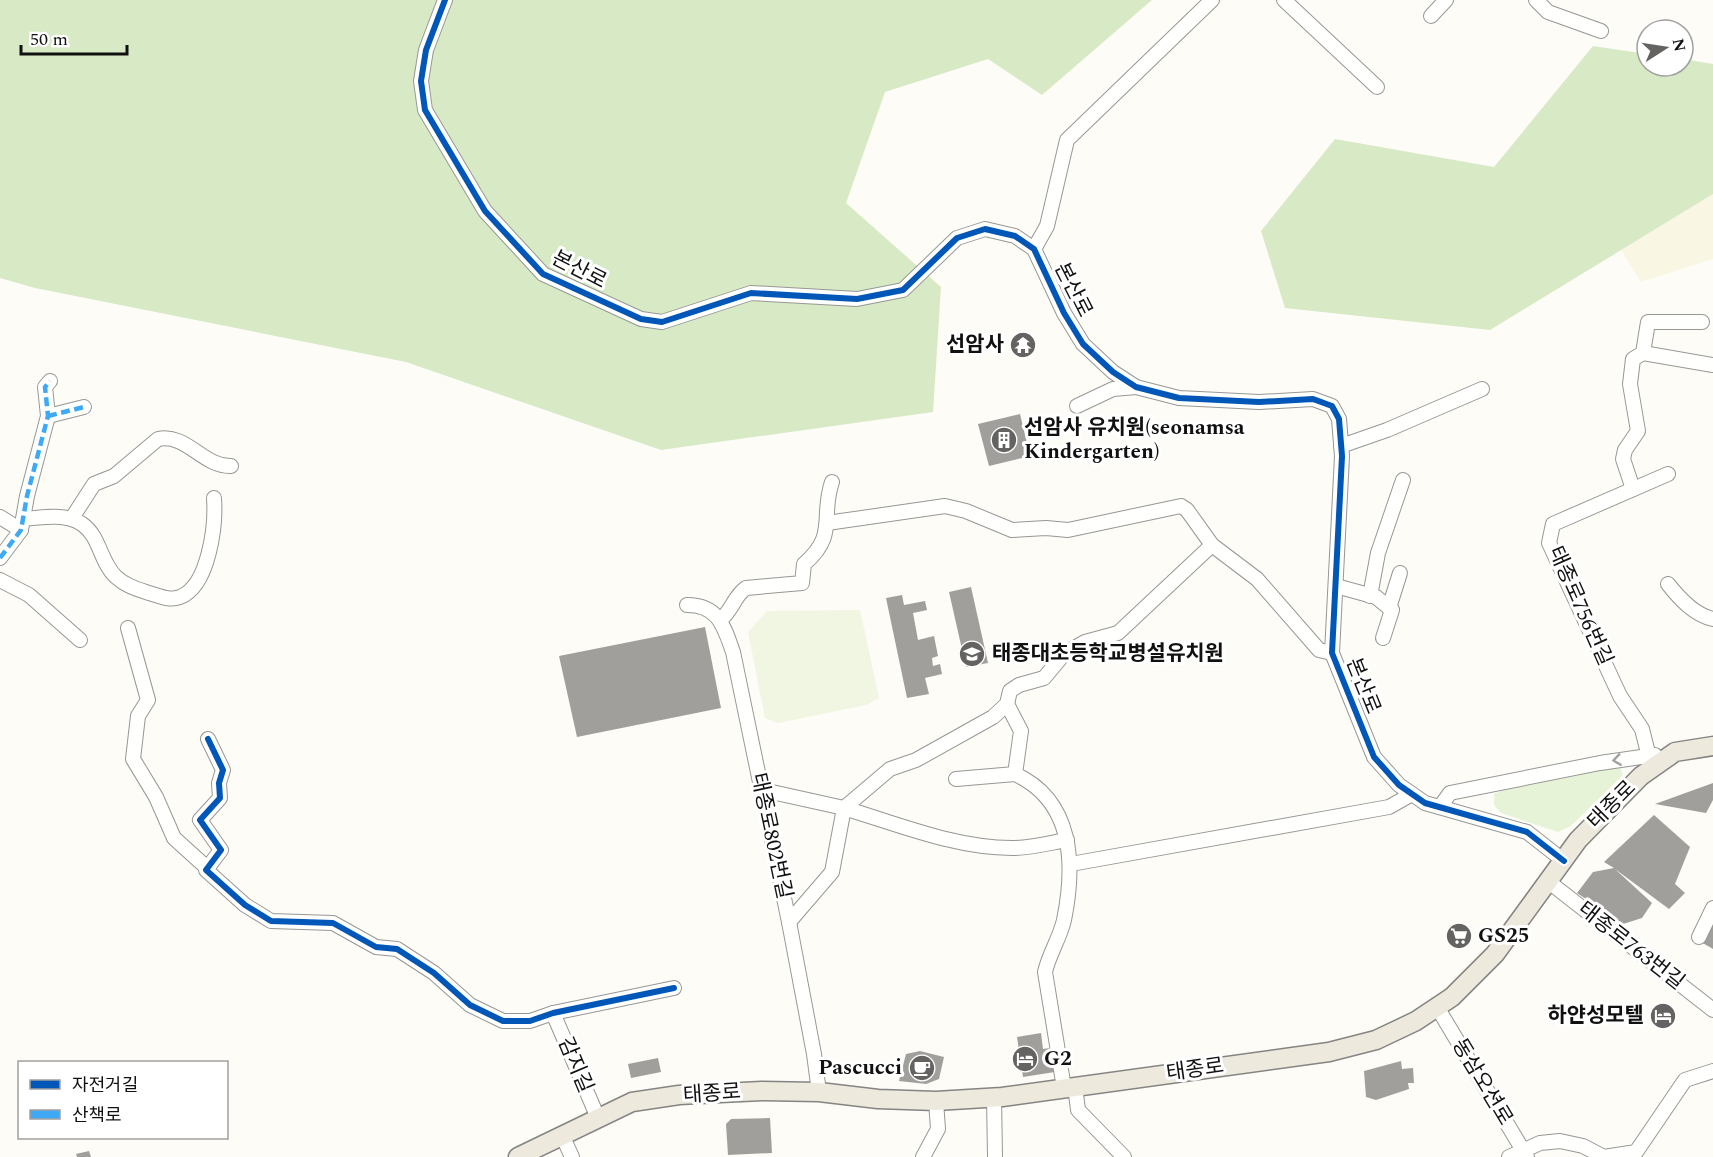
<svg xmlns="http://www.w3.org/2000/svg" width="1713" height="1157" font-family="Spectral,'Noto Sans KR',serif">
<rect width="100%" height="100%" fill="#fdfcf7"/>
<path fill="#f9f7e4" d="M1713,194v65l-72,23 -20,-32z"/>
<path fill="#e7f3d7" d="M1620,767l3,8 -52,51 -13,6 -57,-19 -7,-8v-11l10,-4z"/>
<g fill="#d8eac5">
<path d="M0,0h1152l-110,95 -54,-36 -103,33 -39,111 95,84 -8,125 -272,38 -255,-88 -371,-74 -35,-10z"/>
<path d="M1593,46l54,8v12h36v-7l30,5v130l-223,136 -205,-22 -24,-77 74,-92 159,28z"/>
</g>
<path fill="#f0f6e1" d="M860,610l19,88 -13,7 -88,18 -13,-5 -17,-86 19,-21z"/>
<g fill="#a19f9c">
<path d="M1020,414l10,42 -41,10 -11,-42z"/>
<path d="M971,587l17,76 -22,4 -17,-75z"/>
<path d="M902,595l2,10 21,-4 2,9 -14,3 5,27 16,-4 4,20 -6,2 1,8 7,-2 2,10 -17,4 4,16 -22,4 -21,-100z"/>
<path d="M705,627l16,81 -144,29 -18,-81z"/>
<path d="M1713,783v17l-7,13 -51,-9z"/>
<path d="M1654,815l36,32 -15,37 10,9 -16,16 -54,-40 37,34 -10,15 -19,6 -46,-31 16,-21 21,-4 -10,-6z"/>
<path d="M1713,920v29l-12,-7z"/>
<path d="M1041,1033l2,16 14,-2 4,24 -38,6 -6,-40z"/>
<path d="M920,1051l24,6 -5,22 -13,5 -27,-3 7,-27z"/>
<path d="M658,1058l3,14 -30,6 -3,-14z"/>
<path d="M1401,1061l1,8 11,-1 1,15h-6l1,6 -33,11 -10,-3 -2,-26z"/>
<path d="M770,1118l2,35 -44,2 -2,-31 5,-5z"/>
<path d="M89,1151l2,6h-14l-1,-3z"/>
</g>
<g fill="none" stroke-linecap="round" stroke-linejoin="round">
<g stroke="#979795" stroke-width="16">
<g id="minor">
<path d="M445,0l-19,50 -5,31 4,29 60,101 58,63 98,45 21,3 89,-29 106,6 46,-9 54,-52 28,-9 30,7 19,13 30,64 19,31 30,28 23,15 43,11 80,4 54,-3 19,7 7,13 3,37 -10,197 42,104 25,28 26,18 102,29 37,29"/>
<path d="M1284,0l93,87"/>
<path d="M1536,0l12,12 53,19"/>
<path d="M1431,16l15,-16"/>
<path d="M1034,249l13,-23 20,-86 145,-140"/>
<path d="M1643,353l70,12"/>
<path d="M1077,406l36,-17 23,-2"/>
<path d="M48,416l36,-9"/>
<path d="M1341,446l46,-16 95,-41"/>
<path d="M1633,489l-10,-30 2,-9 13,-19 -8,-47 3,-25 10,-6 5,-31h54"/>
<path d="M0,517l21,13"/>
<path d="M72,518l22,-34 20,-8 44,-37c29,-6 45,28 73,27"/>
<path d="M24,519c17,-2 43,-6 58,5 18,12 18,38 34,53 10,9 21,12 33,16 11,3 20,8 31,4 29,-11 36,-72 34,-99"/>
<path d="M827,523l118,-17 21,5 46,19 34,-2 22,2 113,-24 6,4 25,35 45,34 62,71 13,3"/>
<path d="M0,558l21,-28 6,-34 21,-80 -3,-29 5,-6"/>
<path d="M0,580l29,15 51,45"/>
<path d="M1668,584c11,14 26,31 45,35"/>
<path d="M1336,586l40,11 16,13 -9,28"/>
<path d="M1370,596l8,-43 25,-73"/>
<path d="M687,605c32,0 37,22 46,47l56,270 25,132 5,38"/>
<path d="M1389,608l11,-35"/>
<path d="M721,619c11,-8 13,-23 25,-31l56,-5 2,-19c34,-29 16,-47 28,-82"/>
<path d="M128,628l20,72 -10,16 -5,43 23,38 18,41 32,29"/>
<path d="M1007,704l14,27 -6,43"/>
<path d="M208,739l15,31 -4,13 1,15 -20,22 21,30 -15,20 39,35 26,16 62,2 43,24 21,2 37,24 36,32 33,16h27l23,-8 121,-25"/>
<path d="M1652,769l-10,-40 -22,-33 -71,-153 4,-19 115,-50"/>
<path d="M956,779l59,-5c59,27 60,92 49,146 -4,18 -15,34 -19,52l19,116"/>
<path d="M763,790l81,18 46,-39 26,-9 77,-43 14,-13 3,-13 9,-6 25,-7 20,-24 21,-12 33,-9 94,-88"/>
<path d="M1440,807l10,-14 150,-30 55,-8"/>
<path d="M1071,864l318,-57 23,-13"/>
<path d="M1549,882l164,128"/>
<path d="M789,922l43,-50 12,-64c53,16 111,40 168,40 18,0 37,-5 55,-8"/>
<path d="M1699,937l14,-29"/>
<path d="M1437,1007l90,150"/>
<path d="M553,1013l45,105"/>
<path d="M1075,1086l3,24 46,47"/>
<path d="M994,1097l1,60"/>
<path d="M562,1135l10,22"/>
<path d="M923,1157l15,-28 -2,-28"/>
<path d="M1509,1157l31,-14 20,-2 23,5 21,11 32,-5 49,-72 28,-9"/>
</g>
</g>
<g stroke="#858482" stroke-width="21">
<path id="major" d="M518,1157l114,-55 47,-7 83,-4 57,1 59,7 58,2 66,-4 327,-45 47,-12 40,-19 36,-24 43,-43 83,-114 63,-64 34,-24 38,-6"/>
</g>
<use href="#minor" stroke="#fffffe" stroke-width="14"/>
<use href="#major" stroke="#ede9dc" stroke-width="18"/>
<g stroke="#3fa9f5" stroke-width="4.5" stroke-dasharray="9 4.5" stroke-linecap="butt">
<path d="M48,416l36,-9"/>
<path d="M0,558l21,-28 6,-34 21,-80 -3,-29 5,-6"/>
</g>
<g stroke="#fff" stroke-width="10">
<g id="cycleway">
<path d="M445,0l-19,50 -5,31 4,29 60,101 58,63 98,45 21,3 89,-29 106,6 46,-9 54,-52 28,-9 30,7 19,13 30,64 19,31 30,28 23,15 43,11 80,4 54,-3 19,7 7,13 3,37 -10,197 42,104 25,28 26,18 102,29 37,29"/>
<path d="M208,739l15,31 -4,13 1,15 -20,22 21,30 -15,20 39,35 26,16 62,2 43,24 21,2 37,24 36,32 33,16h27l23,-8 121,-25"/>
</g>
</g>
<use href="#cycleway" stroke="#0057b8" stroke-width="6"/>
</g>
<defs><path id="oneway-chevron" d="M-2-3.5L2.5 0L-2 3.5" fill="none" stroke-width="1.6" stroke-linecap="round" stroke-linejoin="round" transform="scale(1.5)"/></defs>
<use stroke="#a0a09f" href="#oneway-chevron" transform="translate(1617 760) rotate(172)"/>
<defs>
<g id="temple-disc" transform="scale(1.35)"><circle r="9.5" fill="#646362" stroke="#fff"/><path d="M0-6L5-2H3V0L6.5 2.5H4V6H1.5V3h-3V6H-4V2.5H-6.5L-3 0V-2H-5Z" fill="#fff"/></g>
<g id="building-disc" transform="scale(1.35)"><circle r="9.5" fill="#646362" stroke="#fff"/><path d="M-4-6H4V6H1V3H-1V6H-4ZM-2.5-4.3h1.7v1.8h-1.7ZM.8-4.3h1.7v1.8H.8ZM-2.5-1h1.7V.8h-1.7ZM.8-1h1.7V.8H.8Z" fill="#fff"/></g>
<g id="school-disc" transform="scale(1.35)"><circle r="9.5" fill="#646362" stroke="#fff"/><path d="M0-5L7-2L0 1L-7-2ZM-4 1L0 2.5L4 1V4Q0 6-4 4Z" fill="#fff"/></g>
<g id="supermarket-disc" transform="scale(1.35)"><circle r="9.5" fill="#646362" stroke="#fff"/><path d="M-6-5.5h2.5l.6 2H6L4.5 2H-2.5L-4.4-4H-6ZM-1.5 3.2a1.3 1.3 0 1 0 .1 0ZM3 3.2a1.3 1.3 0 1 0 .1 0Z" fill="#fff"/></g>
<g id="hotel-disc" transform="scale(1.35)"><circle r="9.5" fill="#646362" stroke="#fff"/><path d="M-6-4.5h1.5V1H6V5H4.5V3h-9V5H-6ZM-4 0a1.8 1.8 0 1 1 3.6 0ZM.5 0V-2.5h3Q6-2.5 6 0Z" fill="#fff"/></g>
<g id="cafe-disc" transform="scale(1.35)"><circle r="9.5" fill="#646362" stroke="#fff"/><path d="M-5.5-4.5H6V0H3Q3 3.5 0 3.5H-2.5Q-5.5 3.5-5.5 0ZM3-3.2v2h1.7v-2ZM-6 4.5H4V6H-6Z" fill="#fff"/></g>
</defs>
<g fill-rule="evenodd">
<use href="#temple-disc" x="1023" y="345"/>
<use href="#building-disc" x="1004" y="440"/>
<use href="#school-disc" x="972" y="654"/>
<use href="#supermarket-disc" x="1459" y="936"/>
<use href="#hotel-disc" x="1663" y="1016"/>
<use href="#hotel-disc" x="1025" y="1059"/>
<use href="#cafe-disc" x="922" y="1068"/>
</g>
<g text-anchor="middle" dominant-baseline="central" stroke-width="6" stroke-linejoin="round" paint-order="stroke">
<g font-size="21" fill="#111" stroke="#fff">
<text transform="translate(579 270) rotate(27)">본산로</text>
<text transform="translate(1073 290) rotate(63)">본산로</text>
<text transform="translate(1580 606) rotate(66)">태종로756번길</text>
<text transform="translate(1363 686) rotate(68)">본산로</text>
<text transform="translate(1612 805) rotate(-45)">태종로</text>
<text transform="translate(771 836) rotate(78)">태종로802번길</text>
<text transform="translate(1631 946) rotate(38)">태종로763번길</text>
<text transform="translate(575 1065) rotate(67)">감지길</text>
<text transform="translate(1195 1070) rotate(-8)">태종로</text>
<text transform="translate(1482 1082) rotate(59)">동삼오션로</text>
<text transform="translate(712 1094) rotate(-4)">태종로</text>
</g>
<g font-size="21" font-weight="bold" fill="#111" stroke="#fff" text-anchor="start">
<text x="1004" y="345" text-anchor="end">선암사</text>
<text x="1024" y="428">선암사 유치원(seonamsa<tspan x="1024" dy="24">Kindergarten)</tspan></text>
<text x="992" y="654">태종대초등학교병설유치원</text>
<text x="1478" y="936">GS25</text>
<text x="1644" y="1016" text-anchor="end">하얀성모텔</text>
<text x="1044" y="1059">G2</text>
<text x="902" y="1068" text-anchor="end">Pascucci</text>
</g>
</g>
<rect x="18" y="1061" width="210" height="78" fill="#ffffff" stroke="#a0a0a0" stroke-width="1.5"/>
<rect x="30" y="1080" width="30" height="9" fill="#0057b8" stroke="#a0a0a0" stroke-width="1.5"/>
<text x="72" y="1091" font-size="18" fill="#111111">자전거길</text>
<rect x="30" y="1110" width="30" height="9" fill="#3fa9f5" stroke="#a0a0a0" stroke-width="1.5"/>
<text x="72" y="1121" font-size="18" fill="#111111">산책로</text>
<g transform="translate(1665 48) rotate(78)"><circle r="28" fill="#ffffff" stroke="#a0a0a0" stroke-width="1.5"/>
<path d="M0-4.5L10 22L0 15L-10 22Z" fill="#646362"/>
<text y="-9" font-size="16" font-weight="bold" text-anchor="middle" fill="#111111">N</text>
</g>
<path d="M21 45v9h106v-9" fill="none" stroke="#111111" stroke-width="3"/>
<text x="30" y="45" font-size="18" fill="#111111" stroke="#ffffff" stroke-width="4.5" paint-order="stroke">50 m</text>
</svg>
